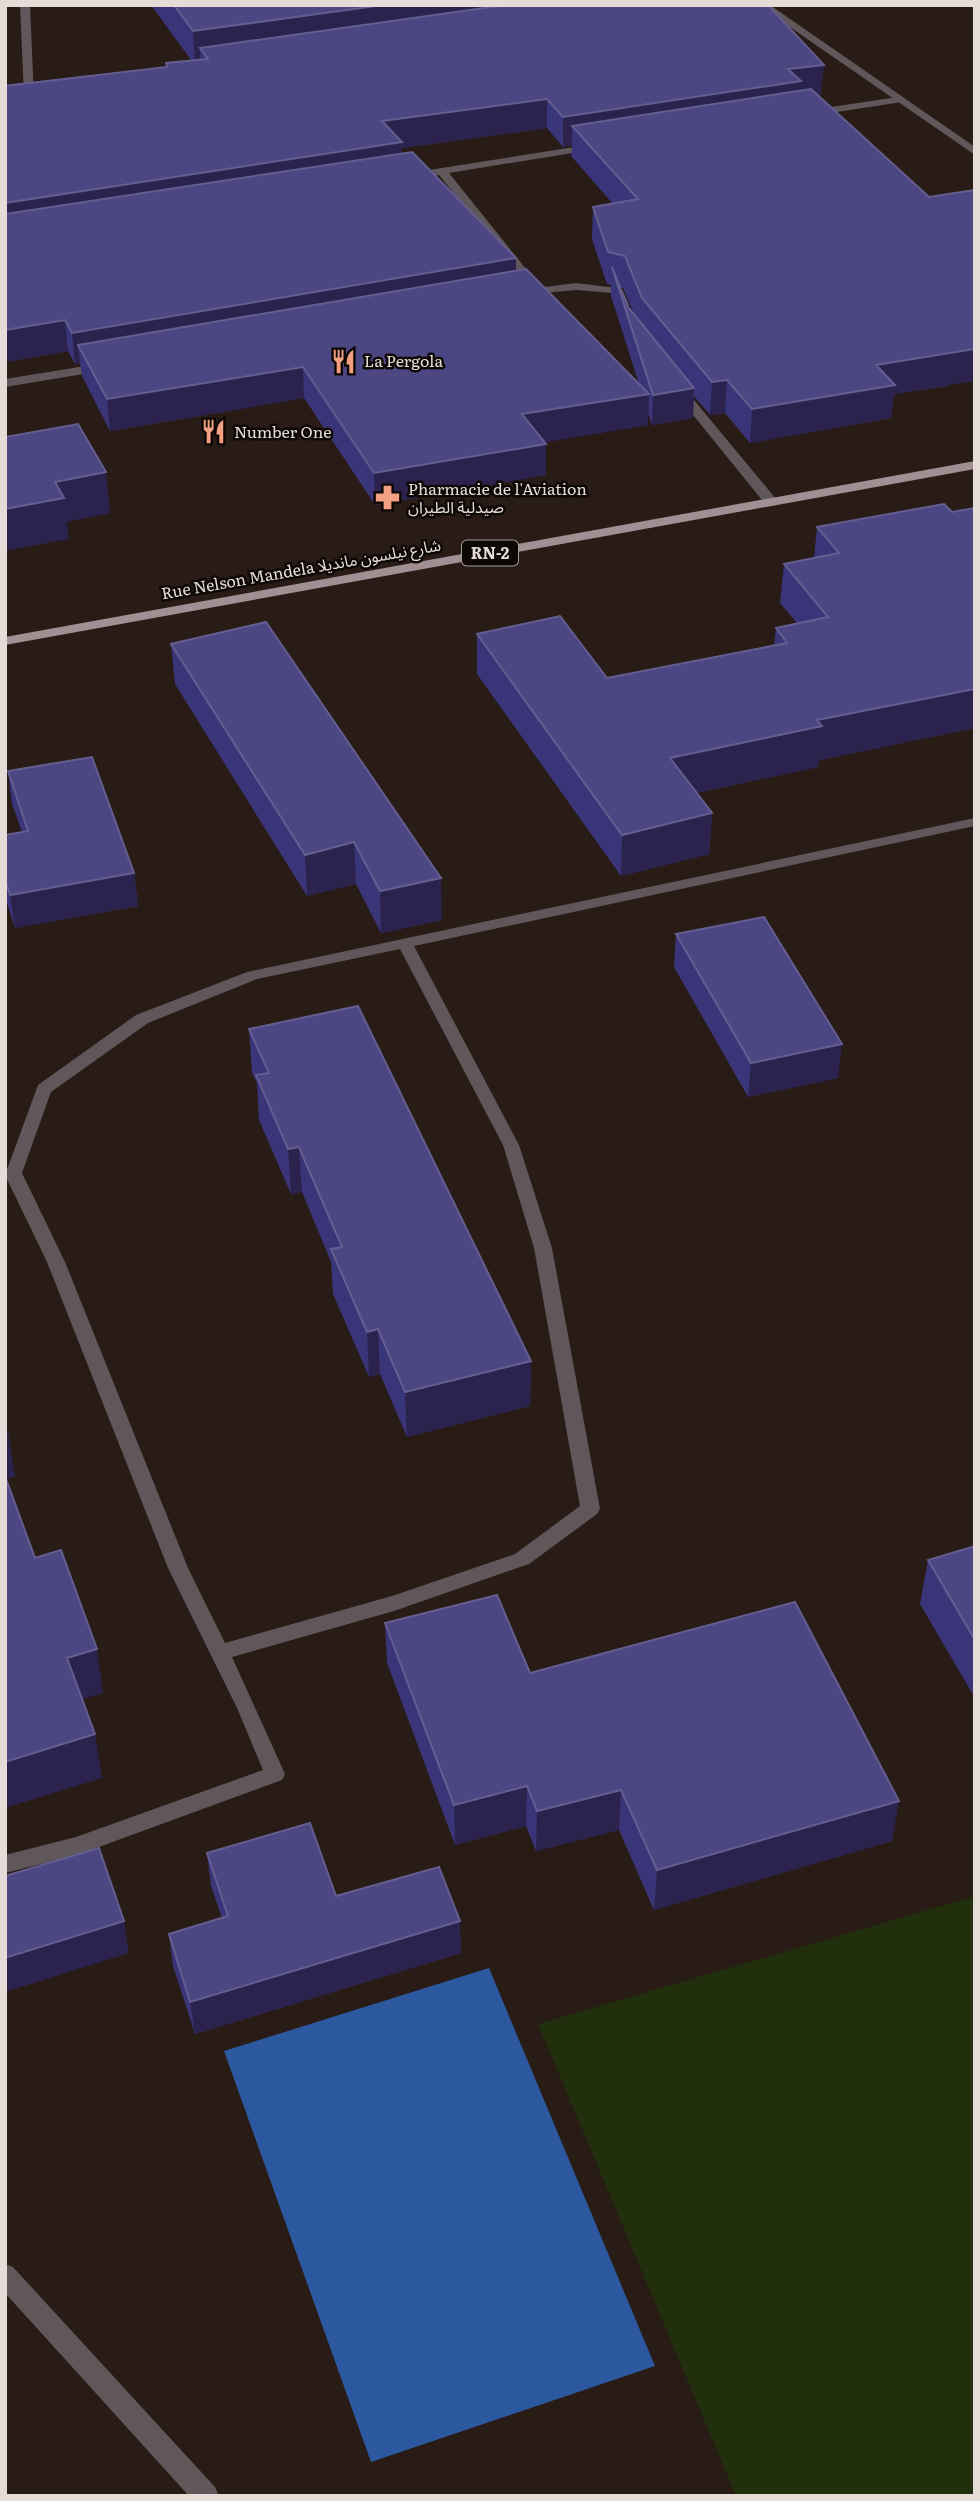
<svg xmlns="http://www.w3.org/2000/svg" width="980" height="2501" viewBox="0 0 980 2501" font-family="Literata,'Noto Sans Arabic',serif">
  <rect width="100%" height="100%" fill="#291b15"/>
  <path fill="#212f0c" d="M 975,1896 L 975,2496 L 736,2496 L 538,2024 Z"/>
  <path fill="#2b589e" d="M 489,1968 L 655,2366 L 371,2462 L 224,2051 Z"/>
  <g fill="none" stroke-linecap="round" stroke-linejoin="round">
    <path fill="#5f5759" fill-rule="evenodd" d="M 20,5 L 30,5 L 34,96 L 29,99 L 24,96 Z"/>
    <path fill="#5f5759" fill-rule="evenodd" d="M 898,97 L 902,98 L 902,102 L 811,116 L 806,113 L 811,110 Z
      M 593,144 L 597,145 L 597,149 L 449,173 L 526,269 L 537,288 L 576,283 L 617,288 L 623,291 L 629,305 L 623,308 L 619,307 L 612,293 L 576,290 L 530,294 L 517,272 L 439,175 L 410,179 L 405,176 L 410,173 Z
      M 104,363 L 110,367 L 108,370 L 5,387 L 5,379 Z
      M 680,387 L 684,388 L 776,499 L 776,505 L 766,505 L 676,394 L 674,391 Z
      M 975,818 L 975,826 L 414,946 L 519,1145 L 552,1248 L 600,1509 L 597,1514 L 529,1564 L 394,1611 L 232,1657 L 285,1774 L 282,1780 L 77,1855 L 5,1873 L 5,1855 L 76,1837 L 263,1770 L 237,1708 L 168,1568 L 47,1262 L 5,1175 L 38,1085 L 136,1015 L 247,972 ZM 400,949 L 503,1145 L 534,1248 L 580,1506 L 515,1554 L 392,1596 L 225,1643 L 188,1568 L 65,1262 L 22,1173 L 51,1092 L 148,1023 L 257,979 Z"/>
    <path fill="#5f5759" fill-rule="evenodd" d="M 758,5 L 770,5 L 975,147 L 975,155 Z
      M 5,2264 L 13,2267 L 215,2487 L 219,2496 L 189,2496 L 5,2293 Z"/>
    <path fill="#a08f93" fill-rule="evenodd" d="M 975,461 L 975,469 L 5,645 L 5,637 Z"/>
  </g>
  <path fill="#3a3579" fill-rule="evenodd" d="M 151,5 L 768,5 L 821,94 L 817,95 L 947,386 L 894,394 L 891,418 L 750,443 L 725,413 L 710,415 L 694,396 L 693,418 L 652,425 L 648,413 L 648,425 L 545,442 L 546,444 L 546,475 L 375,505 L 304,398 L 110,431 L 82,376 L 80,364 L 75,364 L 68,351 L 5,362 L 166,67 L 166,63 L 191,60 ZM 547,128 L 563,147 L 572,145 L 571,156 L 613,204 L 593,207 L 592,239 L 607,284 L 611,285 L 611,296 L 639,384 L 516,271 L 402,154 L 402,148 ZM 620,287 L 623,288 L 634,314 L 628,307 Z
    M 975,508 L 975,728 L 819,760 L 818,767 L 696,793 L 712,813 L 709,854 L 621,876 L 477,674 L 477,634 L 607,678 L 774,646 L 776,628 L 797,623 L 780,603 L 784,564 L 814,558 L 817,527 L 952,512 Z
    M 171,644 L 442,920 L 381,933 L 356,884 L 307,896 L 175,684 Z
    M 8,771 L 134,873 L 138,906 L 15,928 L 5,897 L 5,835 L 22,832 L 12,804 Z
    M 676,934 L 838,1078 L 748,1097 L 674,967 Z
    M 249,1029 L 531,1361 L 530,1406 L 407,1437 L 380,1374 L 369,1377 L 333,1294 L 331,1262 L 302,1192 L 291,1194 L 259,1120 L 257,1083 L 252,1073 Z
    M 975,1546 L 975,1698 L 920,1604 L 928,1560 Z
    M 385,1623 L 530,1673 L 892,1841 L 654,1910 L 619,1830 L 536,1851 L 526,1826 L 455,1845 L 387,1663 Z
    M 207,1853 L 336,1896 L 461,1953 L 195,2034 L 173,1966 L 169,1934 L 222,1918 L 211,1886 Z"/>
  <path fill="#2b234d" d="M 383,5 L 636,5 L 200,48 L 201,66 L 195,67 L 193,31 Z
    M 824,65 L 821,94 L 572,126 L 572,145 L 563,147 L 563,117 L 788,69 Z
    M 547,99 L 547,128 L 402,148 L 403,171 L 5,233 L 5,203 L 382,121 Z
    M 516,258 L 516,289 L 78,345 L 80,364 L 75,364 L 72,333 Z
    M 65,320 L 68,351 L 5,362 L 5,330 Z
    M 975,349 L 975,381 L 894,394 L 891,418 L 750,443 L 752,409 L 876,365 Z
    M 303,367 L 304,398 L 110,431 L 107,399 Z
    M 727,380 L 725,413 L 710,415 L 712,382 Z
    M 694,388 L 693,418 L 652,425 L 653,395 Z
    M 649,394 L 648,425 L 522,446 L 522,414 Z
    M 546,444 L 546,475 L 375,505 L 374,473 Z
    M 106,472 L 110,513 L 67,522 L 69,539 L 5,551 L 5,509 L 55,482 Z
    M 975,689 L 975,728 L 819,760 L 818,767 L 668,799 L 670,758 L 817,720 Z
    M 712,813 L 709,854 L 621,876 L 622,835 Z
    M 354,842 L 356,884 L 307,896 L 305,855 Z
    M 134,873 L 138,906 L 15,928 L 10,895 Z
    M 441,878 L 442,920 L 381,933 L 380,891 Z
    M 842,1044 L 838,1078 L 748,1097 L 751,1063 Z
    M 299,1147 L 302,1192 L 291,1194 L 288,1149 Z
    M 378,1329 L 380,1374 L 369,1377 L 367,1332 Z
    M 531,1361 L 530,1406 L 407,1437 L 405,1392 Z
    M 8,1431 L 15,1476 L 5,1480 L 5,1432 Z
    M 97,1649 L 103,1693 L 74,1702 L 67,1658 Z
    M 95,1734 L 102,1778 L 5,1808 L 5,1762 Z
    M 527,1786 L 526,1826 L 455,1845 L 454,1805 Z
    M 621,1790 L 619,1830 L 536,1851 L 537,1811 Z
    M 899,1801 L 892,1841 L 654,1910 L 657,1870 Z
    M 124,1921 L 129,1953 L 5,1992 L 5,1958 Z
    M 460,1921 L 461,1953 L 195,2034 L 190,2002 Z"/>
  <path fill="#4c4783" stroke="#645e90" stroke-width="2" d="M 174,5 L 383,5 L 193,31 Z
    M 505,5 L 768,5 L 824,65 L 788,69 L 801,81 L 563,117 L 547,99 L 382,121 L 402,142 L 5,203 L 5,86 L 167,67 L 166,63 L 208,59 L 200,48 Z
    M 811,89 L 929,197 L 975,190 L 975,349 L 876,365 L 895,385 L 752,409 L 727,380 L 712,382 L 642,298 L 625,256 L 608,252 L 593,207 L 638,199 L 572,126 Z
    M 412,152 L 516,258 L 72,333 L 65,320 L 5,330 L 5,214 Z
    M 612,267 L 628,307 L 694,388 L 653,395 Z
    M 526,269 L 649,394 L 522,414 L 546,444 L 374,473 L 303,367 L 107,399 L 78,345 Z
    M 78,424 L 106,472 L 55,482 L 64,498 L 5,509 L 5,437 Z
    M 944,504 L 952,512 L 975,508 L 975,689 L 817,720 L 822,726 L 670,758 L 712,813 L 622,835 L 477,634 L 560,616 L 607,678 L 787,643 L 776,628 L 828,617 L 784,564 L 839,553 L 817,527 Z
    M 266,622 L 441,878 L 380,891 L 354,842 L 305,855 L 171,644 Z
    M 92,757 L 134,873 L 10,895 L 5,879 L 5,835 L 28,831 L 8,771 Z
    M 764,917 L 842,1044 L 751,1063 L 676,934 Z
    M 358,1006 L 531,1361 L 405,1392 L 378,1329 L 367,1332 L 331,1249 L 342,1247 L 299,1147 L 288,1149 L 256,1075 L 269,1073 L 249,1029 Z
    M 5,1476 L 35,1558 L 61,1550 L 97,1649 L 67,1658 L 95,1734 L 5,1762 Z
    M 975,1546 L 975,1640 L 928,1560 Z
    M 497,1595 L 530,1673 L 795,1602 L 899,1801 L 657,1870 L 621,1790 L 537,1811 L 527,1786 L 454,1805 L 385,1623 Z
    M 310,1823 L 336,1896 L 439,1867 L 460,1921 L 190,2002 L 169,1934 L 228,1916 L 207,1853 Z
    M 99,1848 L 124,1921 L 5,1958 L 5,1876 Z"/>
  <defs>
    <symbol id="restaurant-bare" viewBox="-9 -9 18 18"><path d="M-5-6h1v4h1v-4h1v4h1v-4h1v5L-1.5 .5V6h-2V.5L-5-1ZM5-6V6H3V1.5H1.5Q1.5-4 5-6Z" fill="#f2a081" stroke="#0d0805" stroke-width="2.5" paint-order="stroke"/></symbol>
    <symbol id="pharmacy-bare" viewBox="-9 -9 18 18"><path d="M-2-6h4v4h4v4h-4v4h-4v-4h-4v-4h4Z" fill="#f2a081" stroke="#0d0805" stroke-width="2.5" paint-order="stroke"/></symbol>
  </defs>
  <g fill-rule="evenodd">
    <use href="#restaurant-bare" x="326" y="344" width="35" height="35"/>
    <use href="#restaurant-bare" x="196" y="414" width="35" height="35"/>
    <use href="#pharmacy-bare" x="370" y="480" width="35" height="35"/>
  </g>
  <g text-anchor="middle" stroke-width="5" stroke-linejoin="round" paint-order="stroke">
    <g font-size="16" fill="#e5dcd7" stroke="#0d0805" text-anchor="start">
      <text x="364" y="367">La Pergola</text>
      <text x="234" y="438">Number One</text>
      <text x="408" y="495">Pharmacie de l'Aviation<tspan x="408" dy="18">صيدلية الطيران</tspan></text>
    </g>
    <rect fill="#0d0805" stroke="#a49c98" stroke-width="2" x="462" y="540.5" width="56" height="25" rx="5"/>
    <g font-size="16" font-weight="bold" fill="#e5dcd7">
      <text x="490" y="559">RN-2</text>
    </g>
    <g font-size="16" fill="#e5dcd7" stroke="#0d0805">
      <text transform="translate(301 569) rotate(-10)" y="6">Rue Nelson Mandela شارع نيلسون مانديلا</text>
    </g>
  </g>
  <rect width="980" height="2501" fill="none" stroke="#e5dcd7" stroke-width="14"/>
</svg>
